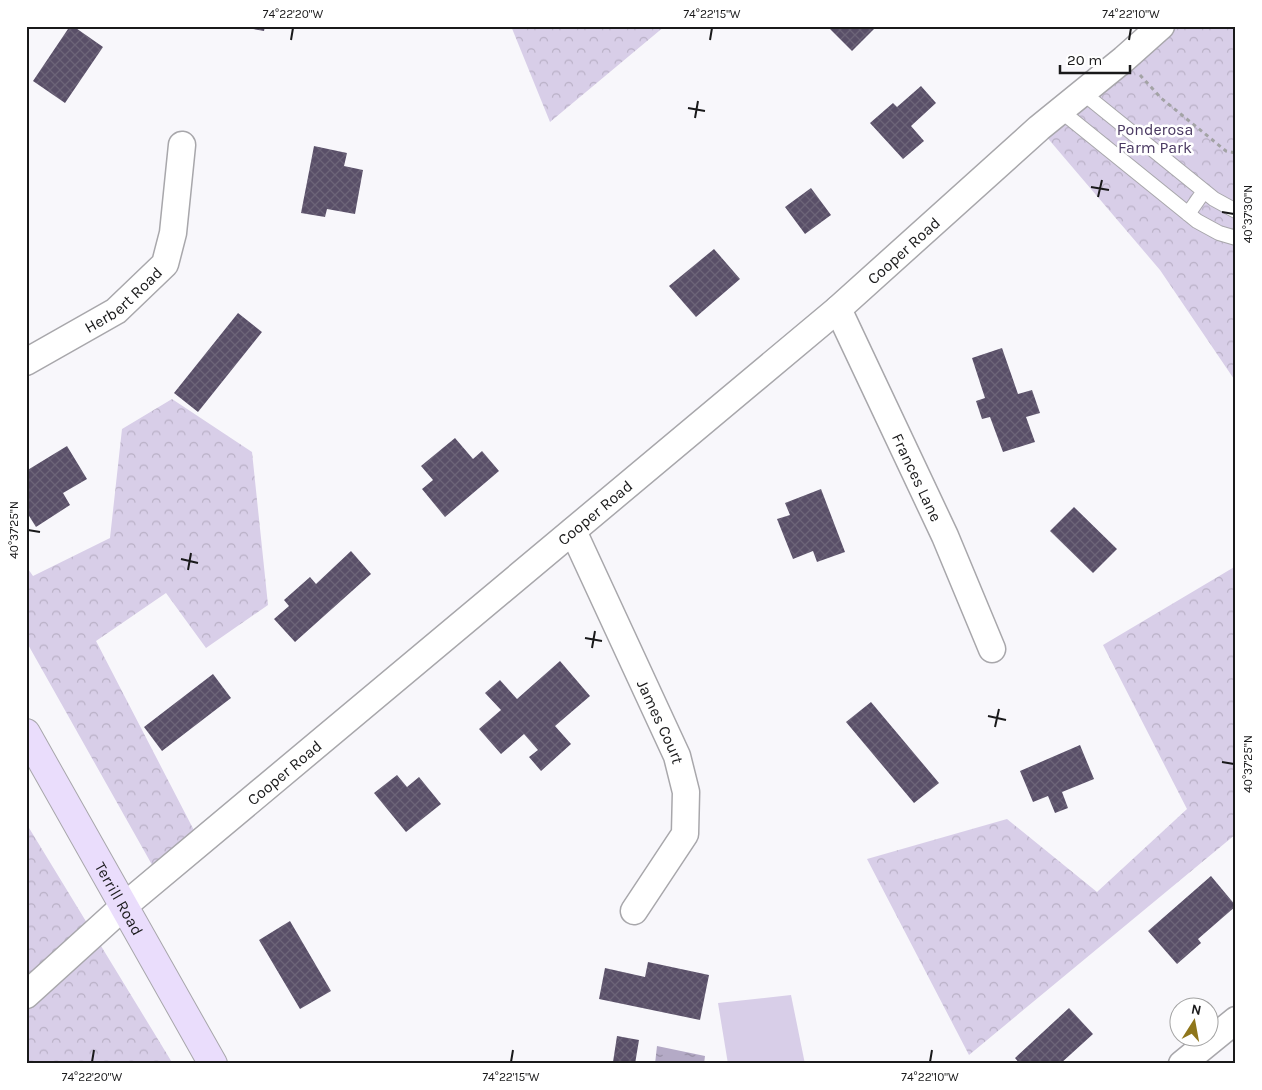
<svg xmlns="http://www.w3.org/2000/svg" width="1262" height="1090" viewBox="0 0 1262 1090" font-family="Karla,sans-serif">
  <defs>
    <pattern id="forest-crowns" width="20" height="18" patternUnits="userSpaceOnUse" patternTransform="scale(1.25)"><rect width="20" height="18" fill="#d8cee8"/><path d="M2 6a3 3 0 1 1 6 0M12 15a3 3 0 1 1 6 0" fill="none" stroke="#b9b0c6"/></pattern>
    <pattern id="water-ripples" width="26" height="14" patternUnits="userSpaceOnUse" patternTransform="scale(1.25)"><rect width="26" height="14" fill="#b4aac6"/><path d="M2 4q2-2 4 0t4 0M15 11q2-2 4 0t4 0" fill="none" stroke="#928aa0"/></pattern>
    <pattern id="building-cross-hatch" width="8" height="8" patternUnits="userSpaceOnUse" patternTransform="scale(1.25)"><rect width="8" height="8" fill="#594f68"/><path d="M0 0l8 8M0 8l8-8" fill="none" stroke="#6c6478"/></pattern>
  </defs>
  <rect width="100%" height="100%" fill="#f8f7fb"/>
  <path fill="url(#forest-crowns)" d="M 511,26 L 665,26 L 550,122 Z
    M 1161,26 L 1236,26 L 1236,382 L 1160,270 L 1039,128 Z
    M 172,399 L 252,452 L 268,605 L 206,648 L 166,593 L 96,641 L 200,842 L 160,879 L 26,641 L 26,566 L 33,576 L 110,538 L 122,429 Z
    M 1236,566 L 1236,834 L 969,1055 L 867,859 L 1007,819 L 1097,892 L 1187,809 L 1103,645 Z
    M 26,823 L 173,1064 L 26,1064 Z"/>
  <path fill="#d8cee8" d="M 791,995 L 805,1064 L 728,1064 L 718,1003 Z"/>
  <path fill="url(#water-ripples)" d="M 657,1046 L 705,1056 L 704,1064 L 655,1064 Z"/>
  <path fill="url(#building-cross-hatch)" d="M 70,26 L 73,26 L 103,47 L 65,103 L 33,81 Z
    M 242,26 L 265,26 L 264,31 L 242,27 Z
    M 831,26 L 871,26 L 874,29 L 852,51 L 829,28 Z
    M 921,86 L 936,103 L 911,126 L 924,141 L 903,159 L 870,123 L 893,103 L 897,107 Z
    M 314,146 L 347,153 L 344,166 L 363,170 L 355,214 L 327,209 L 325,217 L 301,213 Z
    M 811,188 L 831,215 L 805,234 L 785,207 Z
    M 714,249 L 740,279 L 696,317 L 669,286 Z
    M 238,313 L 262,332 L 198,412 L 174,393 Z
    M 1002,348 L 1018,394 L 1032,390 L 1040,413 L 1026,417 L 1035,442 L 1003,452 L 990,417 L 982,419 L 976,401 L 985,398 L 972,358 Z
    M 455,438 L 473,459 L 482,451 L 499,471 L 445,517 L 422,489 L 433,480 L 421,466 Z
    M 67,446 L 87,479 L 63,493 L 70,505 L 36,527 L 26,511 L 26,471 Z
    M 821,489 L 845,552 L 817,562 L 813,551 L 793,559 L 777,519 L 790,515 L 785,503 Z
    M 1074,507 L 1117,549 L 1093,573 L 1050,531 Z
    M 351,551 L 371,574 L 295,642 L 274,619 L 289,606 L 284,600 L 310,577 L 316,584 Z
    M 560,661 L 590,696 L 555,726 L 571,744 L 541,771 L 529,757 L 538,750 L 524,734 L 501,754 L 479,729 L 501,710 L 485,693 L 500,680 L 517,699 Z
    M 213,674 L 231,698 L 162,751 L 144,727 Z
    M 871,702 L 939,783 L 914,803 L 846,722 Z
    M 1080,745 L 1094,779 L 1062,792 L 1068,808 L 1055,813 L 1048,796 L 1033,802 L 1020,771 Z
    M 397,775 L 407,787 L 419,777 L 441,804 L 406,832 L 374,793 Z
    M 1211,876 L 1236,906 L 1198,939 L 1201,943 L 1177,964 L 1148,931 Z
    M 290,921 L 331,991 L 300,1009 L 259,940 Z
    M 648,962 L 709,975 L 700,1020 L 599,999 L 605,968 L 645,977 Z
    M 1069,1008 L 1093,1034 L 1060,1064 L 1020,1064 L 1015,1058 Z
    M 617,1036 L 639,1040 L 635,1064 L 623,1064 L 613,1062 Z"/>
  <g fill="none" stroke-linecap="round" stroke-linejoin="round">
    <defs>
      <path id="lane" d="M 1083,93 L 1214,199 L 1236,211
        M 1061,111 L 1197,221 L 1219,233 L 1236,238
        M 1188,214 L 1204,191"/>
      <g id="street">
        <path id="s1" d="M 838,309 L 945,536 L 992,649"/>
        <path id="s2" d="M 26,362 L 116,311 L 165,264 L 173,233 L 182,145"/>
        <path id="s3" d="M 573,531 L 677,756 L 686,792 L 685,834 L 634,911"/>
        <path id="s4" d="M 26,995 L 123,907 L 838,309 L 1039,128 L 1124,59 L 1161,26"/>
        <path d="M 1182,1064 L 1236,1020"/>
      </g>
      <g id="secondary">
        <path id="s5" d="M 26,733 L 213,1064"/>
      </g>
    </defs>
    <use href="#lane" stroke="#a8a7ab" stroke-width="16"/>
    <use href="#street" stroke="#a8a7ab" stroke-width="29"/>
    <use href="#secondary" stroke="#a8a7ab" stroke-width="30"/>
    <path stroke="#a3a3a5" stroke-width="3" stroke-dasharray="4 4" stroke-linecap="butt" d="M 1140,75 L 1161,98 L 1226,151 L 1236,153"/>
    <use href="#lane" stroke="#fff" stroke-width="14"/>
    <use href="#street" stroke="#fff" stroke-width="26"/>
    <use href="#secondary" stroke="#eaddfc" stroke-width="28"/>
  </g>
  <path fill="none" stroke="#19191a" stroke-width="2" d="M 291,40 L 293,28M 710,40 L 712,28M 1129,40 L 1131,28M 688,108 L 705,111M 695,118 L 698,101M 1091,187 L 1109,190M 1098,197 L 1102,180M 1222,212 L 1234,214M 28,530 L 40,532M 181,559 L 198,563M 188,570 L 191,553M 585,638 L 602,641M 592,648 L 595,631M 988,716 L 1006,720M 995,727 L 999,709M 1222,762 L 1234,764M 92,1062 L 94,1050M 511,1062 L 513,1050M 930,1062 L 932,1050"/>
  <g text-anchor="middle" stroke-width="5" stroke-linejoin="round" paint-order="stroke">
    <g font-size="16" fill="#493861" stroke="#fff">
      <text x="1155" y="135">Ponderosa<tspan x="1155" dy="18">Farm Park</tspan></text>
    </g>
    <g font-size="16" fill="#19191a" stroke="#fff">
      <text dy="6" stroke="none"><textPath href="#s4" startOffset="1151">Cooper Road</textPath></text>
      <text dy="6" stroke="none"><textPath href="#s2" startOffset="116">Herbert Road</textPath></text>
      <text dy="6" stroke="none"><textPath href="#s1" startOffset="186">Frances Lane</textPath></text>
      <text dy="6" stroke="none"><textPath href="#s4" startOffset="746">Cooper Road</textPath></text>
      <text dy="6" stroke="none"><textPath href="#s3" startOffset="210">James Court</textPath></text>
      <text dy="6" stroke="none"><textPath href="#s4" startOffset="341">Cooper Road</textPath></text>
      <text dy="6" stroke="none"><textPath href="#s5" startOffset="190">Terrill Road</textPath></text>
    </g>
  </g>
  <rect width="1262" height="1090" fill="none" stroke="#ffffff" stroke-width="55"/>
  <g transform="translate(1194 1022) rotate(11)"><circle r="24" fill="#ffffff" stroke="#a3a3a3"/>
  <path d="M0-4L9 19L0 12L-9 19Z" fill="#8f761b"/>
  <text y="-8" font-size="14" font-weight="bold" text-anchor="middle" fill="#19191a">N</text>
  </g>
  <path d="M1060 65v8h70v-8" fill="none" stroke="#19191a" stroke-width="2.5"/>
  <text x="1067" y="65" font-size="15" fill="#19191a" stroke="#ffffff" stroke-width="4" paint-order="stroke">20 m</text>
  <rect x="28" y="28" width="1206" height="1034" fill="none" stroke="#19191a" stroke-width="2"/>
  <g font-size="12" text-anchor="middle" fill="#19191a">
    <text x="293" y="18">74°22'20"W</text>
    <text x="712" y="18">74°22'15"W</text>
    <text x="1131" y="18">74°22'10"W</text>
    <text transform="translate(1248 214) rotate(-90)" y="4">40°37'30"N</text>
    <text transform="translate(14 530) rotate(-90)" y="4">40°37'25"N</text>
    <text transform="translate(1248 764) rotate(-90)" y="4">40°37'25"N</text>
    <text x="92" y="1081">74°22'20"W</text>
    <text x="511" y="1081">74°22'15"W</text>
    <text x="930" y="1081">74°22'10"W</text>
  </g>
</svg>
